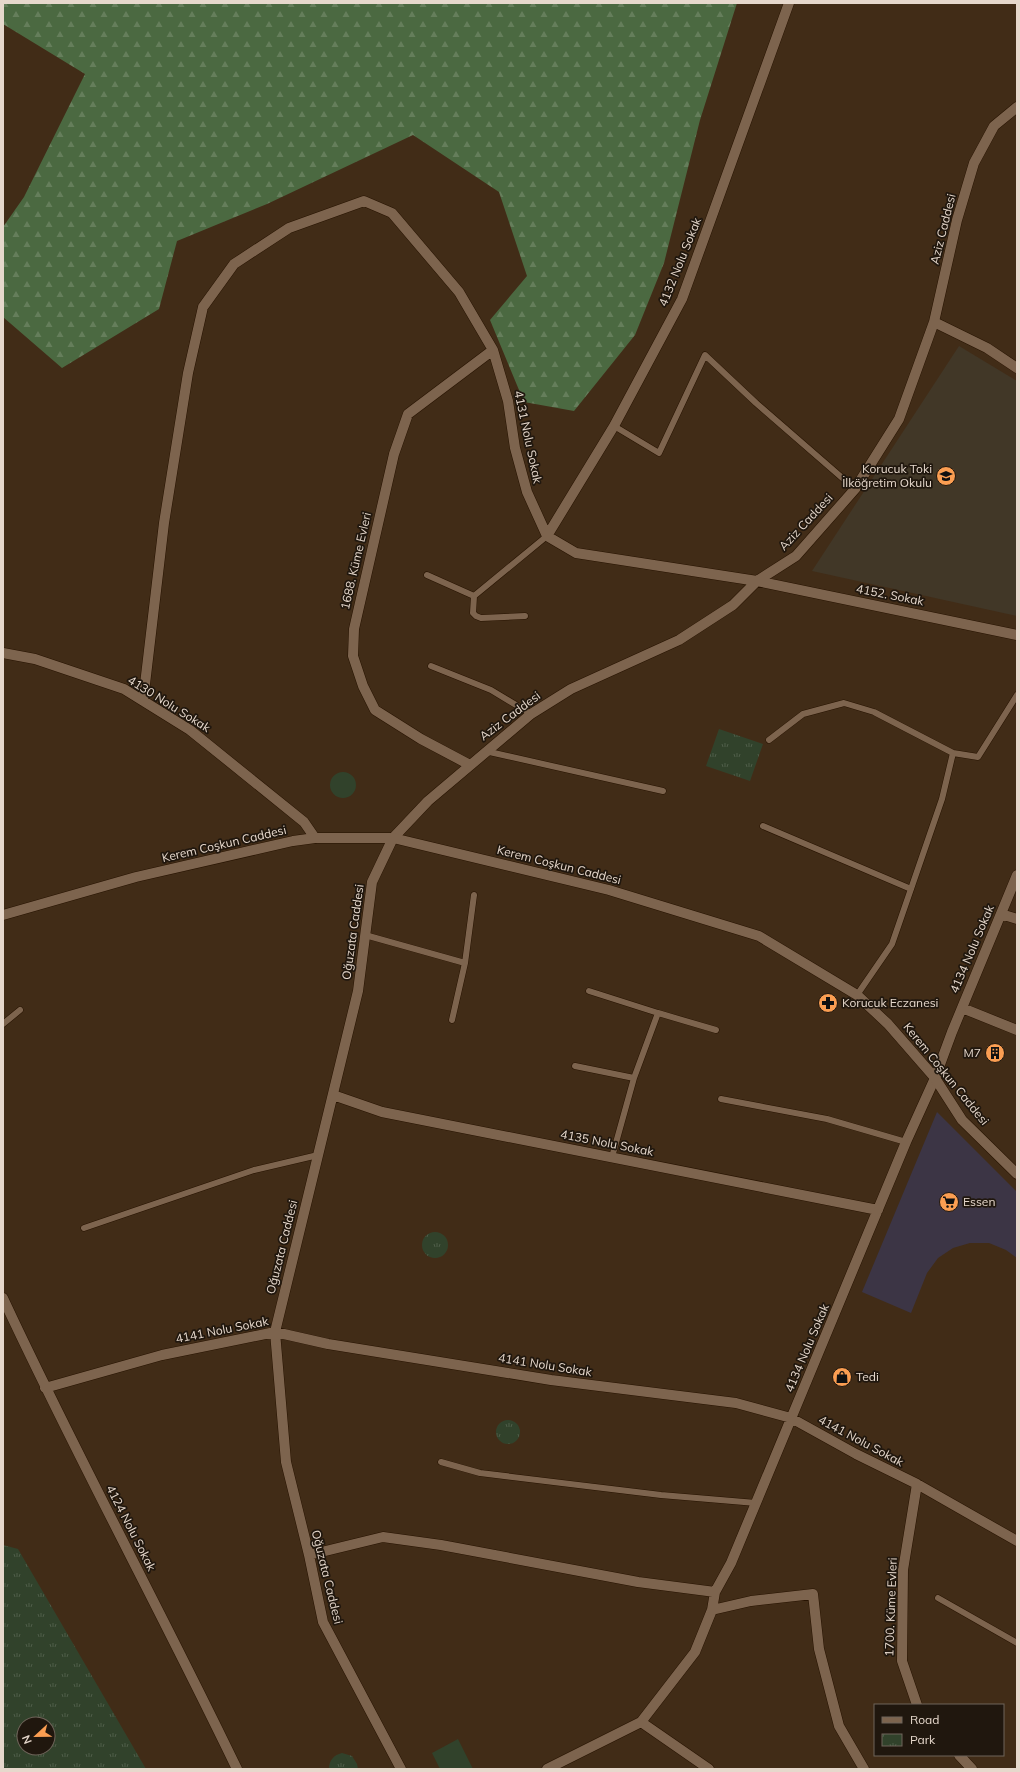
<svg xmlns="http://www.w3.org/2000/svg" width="1020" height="1772" viewBox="0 0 1020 1772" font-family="Mulish,sans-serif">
  <defs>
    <pattern id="forest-firs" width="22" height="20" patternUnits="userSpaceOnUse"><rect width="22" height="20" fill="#4b6941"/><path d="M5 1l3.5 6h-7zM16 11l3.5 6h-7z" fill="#657e5b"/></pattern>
    <pattern id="park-tufts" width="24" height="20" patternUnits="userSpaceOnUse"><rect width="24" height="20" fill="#31422b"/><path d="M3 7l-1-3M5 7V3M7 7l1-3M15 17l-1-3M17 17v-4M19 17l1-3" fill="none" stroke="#4f5d49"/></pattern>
  </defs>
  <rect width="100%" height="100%" fill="#412c17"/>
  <path fill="#3c3545" d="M 937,1112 L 1017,1192 L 1017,1258 L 1006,1250 L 989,1243 L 970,1243 L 953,1248 L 938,1258 L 927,1273 L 911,1313 L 862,1292 Z"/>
  <path fill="#413727" d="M 959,346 L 1017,381 L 1017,616 L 812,571 Z"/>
  <path fill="#31422b" d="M330 785a13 13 0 1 1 26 0a13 13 0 1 1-26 0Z
    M 458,1739 L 473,1769 L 440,1769 L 432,1753 Z"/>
  <path fill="url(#forest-firs)" d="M 3,3 L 737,3 L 700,120 L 664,263 L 635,335 L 574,411 L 524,402 L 490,320 L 527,276 L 499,192 L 413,135 L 267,204 L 177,241 L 159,309 L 62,368 L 3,317 L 3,227 L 24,197 L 85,74 L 3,24 Z"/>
  <path fill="url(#park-tufts)" fill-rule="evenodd" d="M 719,729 L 763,744 L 750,781 L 706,766 Z
    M422 1245a13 13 0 1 1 26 0a13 13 0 1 1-26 0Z
    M496 1432a12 12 0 1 1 24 0a12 12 0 1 1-24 0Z
    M 3,1545 L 18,1549 L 146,1769 L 3,1769 ZM 24,1724 L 48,1724 L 48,1748 L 24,1748 Z
    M 342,1753 L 352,1756 L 357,1764 L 358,1769 L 329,1769 C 329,1760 334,1755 342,1753 Z"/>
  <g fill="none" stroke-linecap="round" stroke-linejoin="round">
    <defs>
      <path id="service" d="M 614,426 L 659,453 L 705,355 L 756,403 L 855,489
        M 427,575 L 474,596 L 547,536
        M 474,596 L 473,613 L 476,616 L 481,618 L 525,616
        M 431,666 L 491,690 L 531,714
        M 769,740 L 803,714 L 844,703 L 874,712 L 953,753
        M 485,751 L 663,791
        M 763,826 L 911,889
        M 365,935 L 465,963
        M 589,991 L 658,1013 L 634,1078 L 612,1157
        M 857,995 L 892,944 L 942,799 L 953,753 L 978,757 L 1017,695
        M 658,1013 L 716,1030
        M 452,1020 L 465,963 L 474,895
        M 3,1024 L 20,1010
        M 575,1066 L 634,1078
        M 721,1099 L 827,1119 L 906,1142
        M 84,1228 L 254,1170 L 318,1155
        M 441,1462 L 480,1473 L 661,1495 L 756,1503
        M 938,1598 L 1017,1643"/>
      <path id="minor" d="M 934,322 L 987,348 L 1017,368
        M 547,536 L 614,426 L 682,299 L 789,3
        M 3,653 L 35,659 L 124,689 L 190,730 L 304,822 L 315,838
        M 143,701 L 164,523 L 188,373 L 203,307 L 234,264 L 289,228 L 364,201 L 392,213 L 459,292 L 493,350 L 508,401 L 515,448 L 527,492 L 547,536 L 576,553 L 757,581 L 1017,635
        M 470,765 L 421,739 L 375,710 L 363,686 L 353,656 L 354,629 L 394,454 L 408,414 L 493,350
        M 1001,914 L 1017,919
        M 962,1008 L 1017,1030
        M 333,1095 L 382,1112 L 878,1210
        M 3,1298 C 77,1457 161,1611 237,1769
        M 45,1388 L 162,1355 L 275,1332 L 328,1344 L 551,1380 L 736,1403 L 791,1418 L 856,1454 L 917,1484 L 1017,1541
        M 309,1555 L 383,1537 L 441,1545 L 638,1582 L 715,1592
        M 712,1610 L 751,1601 L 813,1594 L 819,1649 L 839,1726 L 864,1769
        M 917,1705 L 902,1661 L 903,1570 L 917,1484
        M 641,1722 L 709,1769
        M 959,1755 L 972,1769
        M 401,1769 L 323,1622 L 309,1555 L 286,1462 L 275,1332 L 358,991 L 372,882 L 393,838 L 428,801 L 531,714 L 571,689 L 679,640 L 733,605 L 757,581 L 796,556 L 855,489 L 899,419 L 934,322 L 957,220 L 974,163 L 994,126 L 1017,107
        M 547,1769 L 641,1722 L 695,1652 L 712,1610 L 715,1592 L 731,1563 L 906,1142 L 935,1078 L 952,1032 L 1017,875"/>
      <path id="tertiary" d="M 3,915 L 136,877 L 293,841 L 315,838 L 393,838 L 609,890 L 759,936 L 857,995 L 888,1024 L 935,1078 L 962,1120 L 1017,1174"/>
    </defs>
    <use href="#service" stroke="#271301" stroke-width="7"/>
    <use href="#minor" stroke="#271301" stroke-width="11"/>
    <use href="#tertiary" stroke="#271301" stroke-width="11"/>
    <use href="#service" stroke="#7d644e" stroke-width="6"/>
    <use href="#minor" stroke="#7d644e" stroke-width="10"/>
    <use href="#tertiary" stroke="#7d644e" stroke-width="10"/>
  </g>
  <defs>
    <symbol id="school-disc" viewBox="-11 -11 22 22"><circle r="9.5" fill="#fb9e52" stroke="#20170e"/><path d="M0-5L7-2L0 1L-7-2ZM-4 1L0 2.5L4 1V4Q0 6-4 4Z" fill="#111"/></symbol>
    <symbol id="pharmacy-disc" viewBox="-11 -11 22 22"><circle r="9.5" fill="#fb9e52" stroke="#20170e"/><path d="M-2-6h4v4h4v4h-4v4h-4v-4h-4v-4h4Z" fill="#111"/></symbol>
    <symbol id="building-disc" viewBox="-11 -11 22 22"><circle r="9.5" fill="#fb9e52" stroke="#20170e"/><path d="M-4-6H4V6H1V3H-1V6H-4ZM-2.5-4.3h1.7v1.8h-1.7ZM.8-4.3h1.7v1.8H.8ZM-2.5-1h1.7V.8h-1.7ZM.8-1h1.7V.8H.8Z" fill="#111"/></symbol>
    <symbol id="supermarket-disc" viewBox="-11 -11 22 22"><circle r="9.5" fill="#fb9e52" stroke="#20170e"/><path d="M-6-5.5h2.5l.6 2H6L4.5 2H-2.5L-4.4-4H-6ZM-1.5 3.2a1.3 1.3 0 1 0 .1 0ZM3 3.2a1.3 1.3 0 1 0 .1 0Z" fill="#111"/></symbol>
    <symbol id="shop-disc" viewBox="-11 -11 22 22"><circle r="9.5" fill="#fb9e52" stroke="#20170e"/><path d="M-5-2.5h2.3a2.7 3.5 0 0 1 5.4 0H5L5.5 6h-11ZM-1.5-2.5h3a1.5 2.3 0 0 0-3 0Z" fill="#111"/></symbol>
  </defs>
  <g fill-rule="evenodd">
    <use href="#school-disc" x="935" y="465" width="22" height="22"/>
    <use href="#pharmacy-disc" x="817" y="992" width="22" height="22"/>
    <use href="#building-disc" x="984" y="1042" width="22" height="22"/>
    <use href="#supermarket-disc" x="938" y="1191" width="22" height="22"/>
    <use href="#shop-disc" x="831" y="1366" width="22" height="22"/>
  </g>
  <g text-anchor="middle" stroke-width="3.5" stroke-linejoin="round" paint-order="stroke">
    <g font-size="12" fill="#e6d8cc" stroke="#20170e">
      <text transform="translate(943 229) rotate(-76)" y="4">Aziz Caddesi</text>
      <text transform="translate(680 262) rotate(-68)" y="4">4132 Nolu Sokak</text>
      <text transform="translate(528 437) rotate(78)" y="4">4131 Nolu Sokak</text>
      <text transform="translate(806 522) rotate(-47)" y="4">Aziz Caddesi</text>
      <text transform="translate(356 561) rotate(-77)" y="4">1688. Küme Evleri</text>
      <text transform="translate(890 595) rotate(11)" y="4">4152. Sokak</text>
      <text transform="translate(169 704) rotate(32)" y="4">4130 Nolu Sokak</text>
      <text transform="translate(510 716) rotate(-37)" y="4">Aziz Caddesi</text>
      <text transform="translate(224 844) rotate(-13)" y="4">Kerem Coşkun Caddesi</text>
      <text transform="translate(559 865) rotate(14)" y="4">Kerem Coşkun Caddesi</text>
      <text transform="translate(353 932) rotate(-82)" y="4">Oğuzata Caddesi</text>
      <text transform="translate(972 949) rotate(-67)" y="4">4134 Nolu Sokak</text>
      <text transform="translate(946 1074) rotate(51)" y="4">Kerem Coşkun Caddesi</text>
      <text transform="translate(607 1143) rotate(11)" y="4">4135 Nolu Sokak</text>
      <text transform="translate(282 1247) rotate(-76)" y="4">Oğuzata Caddesi</text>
      <text transform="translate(222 1330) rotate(-11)" y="4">4141 Nolu Sokak</text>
      <text transform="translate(807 1348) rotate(-67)" y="4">4134 Nolu Sokak</text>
      <text transform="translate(545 1365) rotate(9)" y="4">4141 Nolu Sokak</text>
      <text transform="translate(861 1441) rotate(28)" y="4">4141 Nolu Sokak</text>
      <text transform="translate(131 1528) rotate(63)" y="4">4124 Nolu Sokak</text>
      <text transform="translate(327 1577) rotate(76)" y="4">Oğuzata Caddesi</text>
      <text transform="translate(891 1607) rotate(-88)" y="4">1700. Küme Evleri</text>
    </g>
    <g font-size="12" fill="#e6d8cc" stroke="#20170e" text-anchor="start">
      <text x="932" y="473" text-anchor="end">Korucuk Toki<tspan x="932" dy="14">İlköğretim Okulu</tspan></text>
      <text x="842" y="1007">Korucuk Eczanesi</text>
      <text x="981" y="1057" text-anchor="end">M7</text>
      <text x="963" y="1206">Essen</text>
      <text x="856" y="1381">Tedi</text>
    </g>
  </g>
  <rect width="1020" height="1772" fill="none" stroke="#e6d8cc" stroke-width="8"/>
  <rect x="874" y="1704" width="130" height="52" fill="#20170e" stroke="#6f645a"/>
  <rect x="882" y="1717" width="20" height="6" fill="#7d644e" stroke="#6f645a"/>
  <text x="910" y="1724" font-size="12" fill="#e6d8cc">Road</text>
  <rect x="882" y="1734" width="20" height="12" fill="url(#park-tufts)" stroke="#6f645a"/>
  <text x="910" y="1744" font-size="12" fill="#e6d8cc">Park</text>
  <g transform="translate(36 1736) rotate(248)"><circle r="19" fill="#20170e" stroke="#6f645a"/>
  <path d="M0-3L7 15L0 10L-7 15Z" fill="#fb9e52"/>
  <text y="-6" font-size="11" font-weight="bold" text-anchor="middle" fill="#e6d8cc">N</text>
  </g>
</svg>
